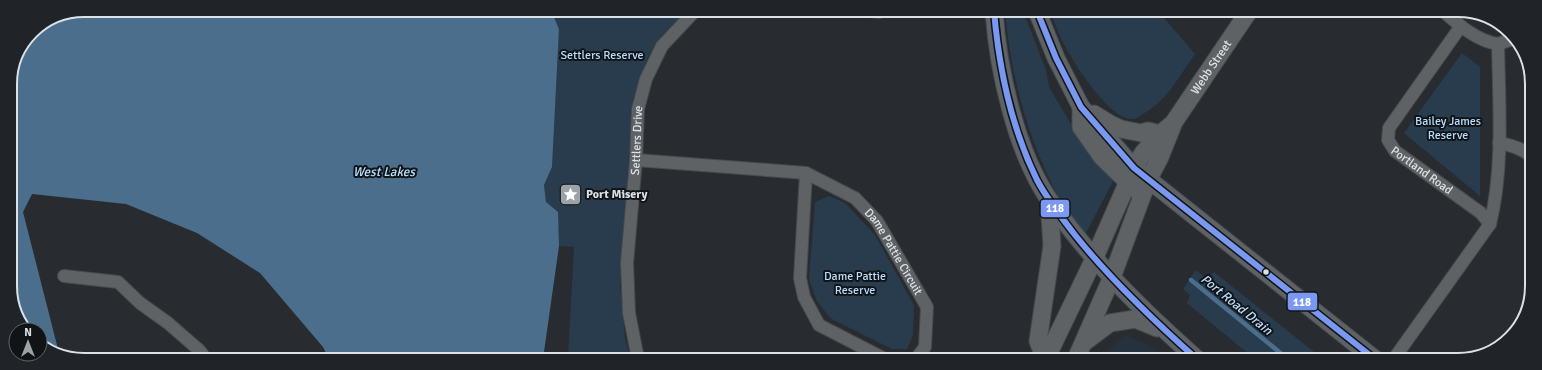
<svg xmlns="http://www.w3.org/2000/svg" width="1542" height="370" viewBox="0 0 1542 370" font-family="Signika,sans-serif">
  <rect width="100%" height="100%" fill="#282c30"/>
  <path fill="#25323d" d="M 1125,335 L 1149,345 L 1167,360 L 1099,360 Z"/>
  <path fill="#283c4d" d="M 551,10 L 686,11 L 662,35 L 648,57 L 633,99 L 620,285 L 625,338 L 631,359 L 568,359 L 574,247 L 559,246 L 559,229 L 546,202 L 544,185 L 552,167 L 559,29 Z
    M 1005,11 L 1023,11 L 1046,70 L 1049,87 L 1071,124 L 1113,181 L 1085,235 C 1077,224 1068,214 1062,203 C 1029,144 1011,78 1005,11 Z
    M 1050,11 L 1114,11 L 1118,16 L 1124,11 L 1158,11 L 1195,54 C 1179,76 1166,103 1141,115 C 1139,116 1136,119 1133,119 C 1111,121 1075,65 1066,48 C 1059,36 1055,23 1050,11 Z
    M 1462,53 L 1480,67 L 1480,196 L 1404,133 Z
    M 829,196 L 845,203 L 875,235 L 914,305 L 913,335 L 907,349 L 892,349 L 830,318 L 817,301 L 809,279 L 815,202 Z
    M 1196,270 L 1205,278 L 1214,272 L 1324,360 L 1256,360 L 1187,303 L 1190,295 L 1183,289 Z"/>
  <path fill="#4b6e8d" d="M 84,10 L 551,10 L 559,29 L 552,167 L 544,185 L 546,202 L 558,212 L 559,246 L 543,359 L 329,359 L 323,347 L 260,273 L 197,233 L 126,204 L 32,194 L 23,212 L 59,353 L 40,343 L 40,330 L 27,330 L 11,300 L 10,80 L 32,32 L 56,16 Z"/>
  <g fill="none" stroke-linecap="round" stroke-linejoin="round">
    <path stroke="#4b6e8d" stroke-width="4.5" d="M 1191,280 L 1289,360"/>
    <defs>
      <g id="street">
        <path d="M 870,11 L 879,12"/>
        <path d="M 1443,11 C 1459,25 1477,41 1498,44"/>
        <path id="s1" d="M 1461,26 L 1389,128 L 1388,140 L 1395,151 L 1481,213 L 1490,224"/>
        <path d="M 1499,143 C 1512,145 1521,148 1531,156"/>
        <path id="s2" d="M 636,160 L 806,173 L 855,198 L 877,221 L 927,307 L 925,347 L 916,359"/>
        <path d="M 806,173 L 800,278 L 804,297 L 819,325 L 885,359"/>
        <path d="M 64,276 L 118,282 L 140,303 L 168,323 L 199,350 L 206,359"/>
        <path id="s3" d="M 638,359 L 629,313 L 627,263 L 636,160 L 638,109 L 646,79 L 662,46 L 695,11"/>
        <path d="M 1393,360 L 1490,224 C 1504,168 1499,101 1498,44 L 1510,40 L 1513,37"/>
      </g>
      <g id="secondary">
        <path d="M 994,11 C 998,70 1016,152 1050,201 C 1091,261 1144,312 1198,360"/>
        <path d="M 1037,11 L 1056,58 L 1081,107 L 1134,168 L 1376,360"/>
        <path d="M 1081,107 L 1081,127 L 1102,157 L 1136,190"/>
        <path d="M 1094,114 L 1112,125 L 1121,129 L 1141,133 L 1148,131 L 1160,134"/>
        <path d="M 1086,341 L 1110,323 L 1135,319 L 1157,328"/>
        <path d="M 1045,359 L 1038,341 L 1052,246 L 1049,200"/>
        <path d="M 1046,359 L 1094,259 L 1134,168 L 1143,153 L 1160,134 L 1171,125"/>
        <path id="s4" d="M 1076,359 L 1112,277 L 1148,180 L 1160,157 L 1174,122 L 1249,11"/>
      </g>
    </defs>
    <use href="#street" stroke="#464a4d" stroke-width="14"/>
    <use href="#secondary" stroke="#464a4d" stroke-width="19"/>
    <use href="#street" stroke="#5e6265" stroke-width="12"/>
    <use href="#secondary" stroke="#5e6265" stroke-width="17"/>
    <defs>
      <path id="bus-1" d="M 994,11 C 999,69 1011,127 1037,180 C 1047,199 1061,217 1075,235 C 1111,280 1154,321 1198,360
        M 1037,11 L 1056,58 L 1081,107 L 1134,168 L 1376,360"/>
    </defs>
    <use href="#bus-1" stroke="#101417" stroke-width="9"/>
    <use href="#bus-1" stroke="#7a97f1" stroke-width="6"/>
  </g>
  <defs>
    <symbol id="sight-square" viewBox="-11 -11 22 22"><rect x="-9" y="-9" width="18" height="18" rx="4" fill="#9da2a6" stroke="#101417"/><path d="M0-6L1.8-2.2L6-1.7L2.9 1.2L3.7 5.4L0 3.3L-3.7 5.4L-2.9 1.2L-6-1.7L-1.8-2.2Z" fill="#fff"/></symbol>
  </defs>
  <g fill-rule="evenodd">
    <use href="#sight-square" x="558" y="182" width="25" height="25"/>
  </g>
  <circle fill="#dce1e6" stroke="#101417" stroke-width="1.5" cx="1266" cy="272" r="3.5"/>
  <g text-anchor="middle" stroke-width="4" stroke-linejoin="round" paint-order="stroke">
    <g font-size="12" fill="#b9dcfd" stroke="#101417">
      <text x="602" y="59">Settlers Reserve</text>
      <text x="1448" y="125">Bailey James<tspan x="1448" dy="14">Reserve</tspan></text>
      <text x="855" y="280">Dame Pattie<tspan x="855" dy="14">Reserve</tspan></text>
    </g>
    <g font-size="12" fill="#dce1e6" stroke="#101417">
      <text dy="4" stroke="none"><textPath href="#s4" startOffset="323">Webb Street</textPath></text>
      <text dy="4" stroke="none"><textPath href="#s3" startOffset="220">Settlers Drive</textPath></text>
      <text dy="4" stroke="none"><textPath href="#s1" startOffset="183">Portland Road</textPath></text>
      <text dy="4" stroke="none"><textPath href="#s2" startOffset="292">Dame Pattie Circuit</textPath></text>
    </g>
    <g font-size="12" font-weight="bold" fill="#dce1e6" stroke="#101417" text-anchor="start">
      <text x="586" y="198">Port Misery</text>
    </g>
    <g font-size="13" font-style="italic" fill="#b9ddfe" stroke="#101417">
      <text x="384" y="176">West Lakes</text>
      <text transform="translate(1237 304) rotate(39)" y="5">Port Road Drain</text>
    </g>
  </g>
  <path d="M0 0H1542V370H0ZM84 17H1458A67 67 0 0 1 1525 84V286A67 67 0 0 1 1458 353H84A67 67 0 0 1 17 286V84A67 67 0 0 1 84 17Z" fill="#202428" fill-rule="evenodd"/>
  <path fill="none" stroke="#dce1e6" stroke-width="2" d="M84 17H1458A67 67 0 0 1 1525 84V286A67 67 0 0 1 1458 353H84A67 67 0 0 1 17 286V84A67 67 0 0 1 84 17Z"/>
  <g stroke="#101417" stroke-width="1.5">
    <rect x="1040" y="199" width="30" height="19" rx="4" fill="#7a97f1"/>
    <rect x="1287" y="292" width="31" height="19" rx="4" fill="#7a97f1"/>
  </g>
  <g font-size="11" text-anchor="middle" font-weight="bold" fill="#fff">
    <text x="1055" y="212">118</text>
    <text x="1302" y="306">118</text>
  </g>
  <g transform="translate(28 342)"><circle r="19" fill="#101417" stroke="#62666a"/>
  <path d="M0-3L7 15L0 10L-7 15Z" fill="#9da2a6"/>
  <text y="-6" font-size="11" font-weight="bold" text-anchor="middle" fill="#dce1e6">N</text>
  </g>
</svg>
